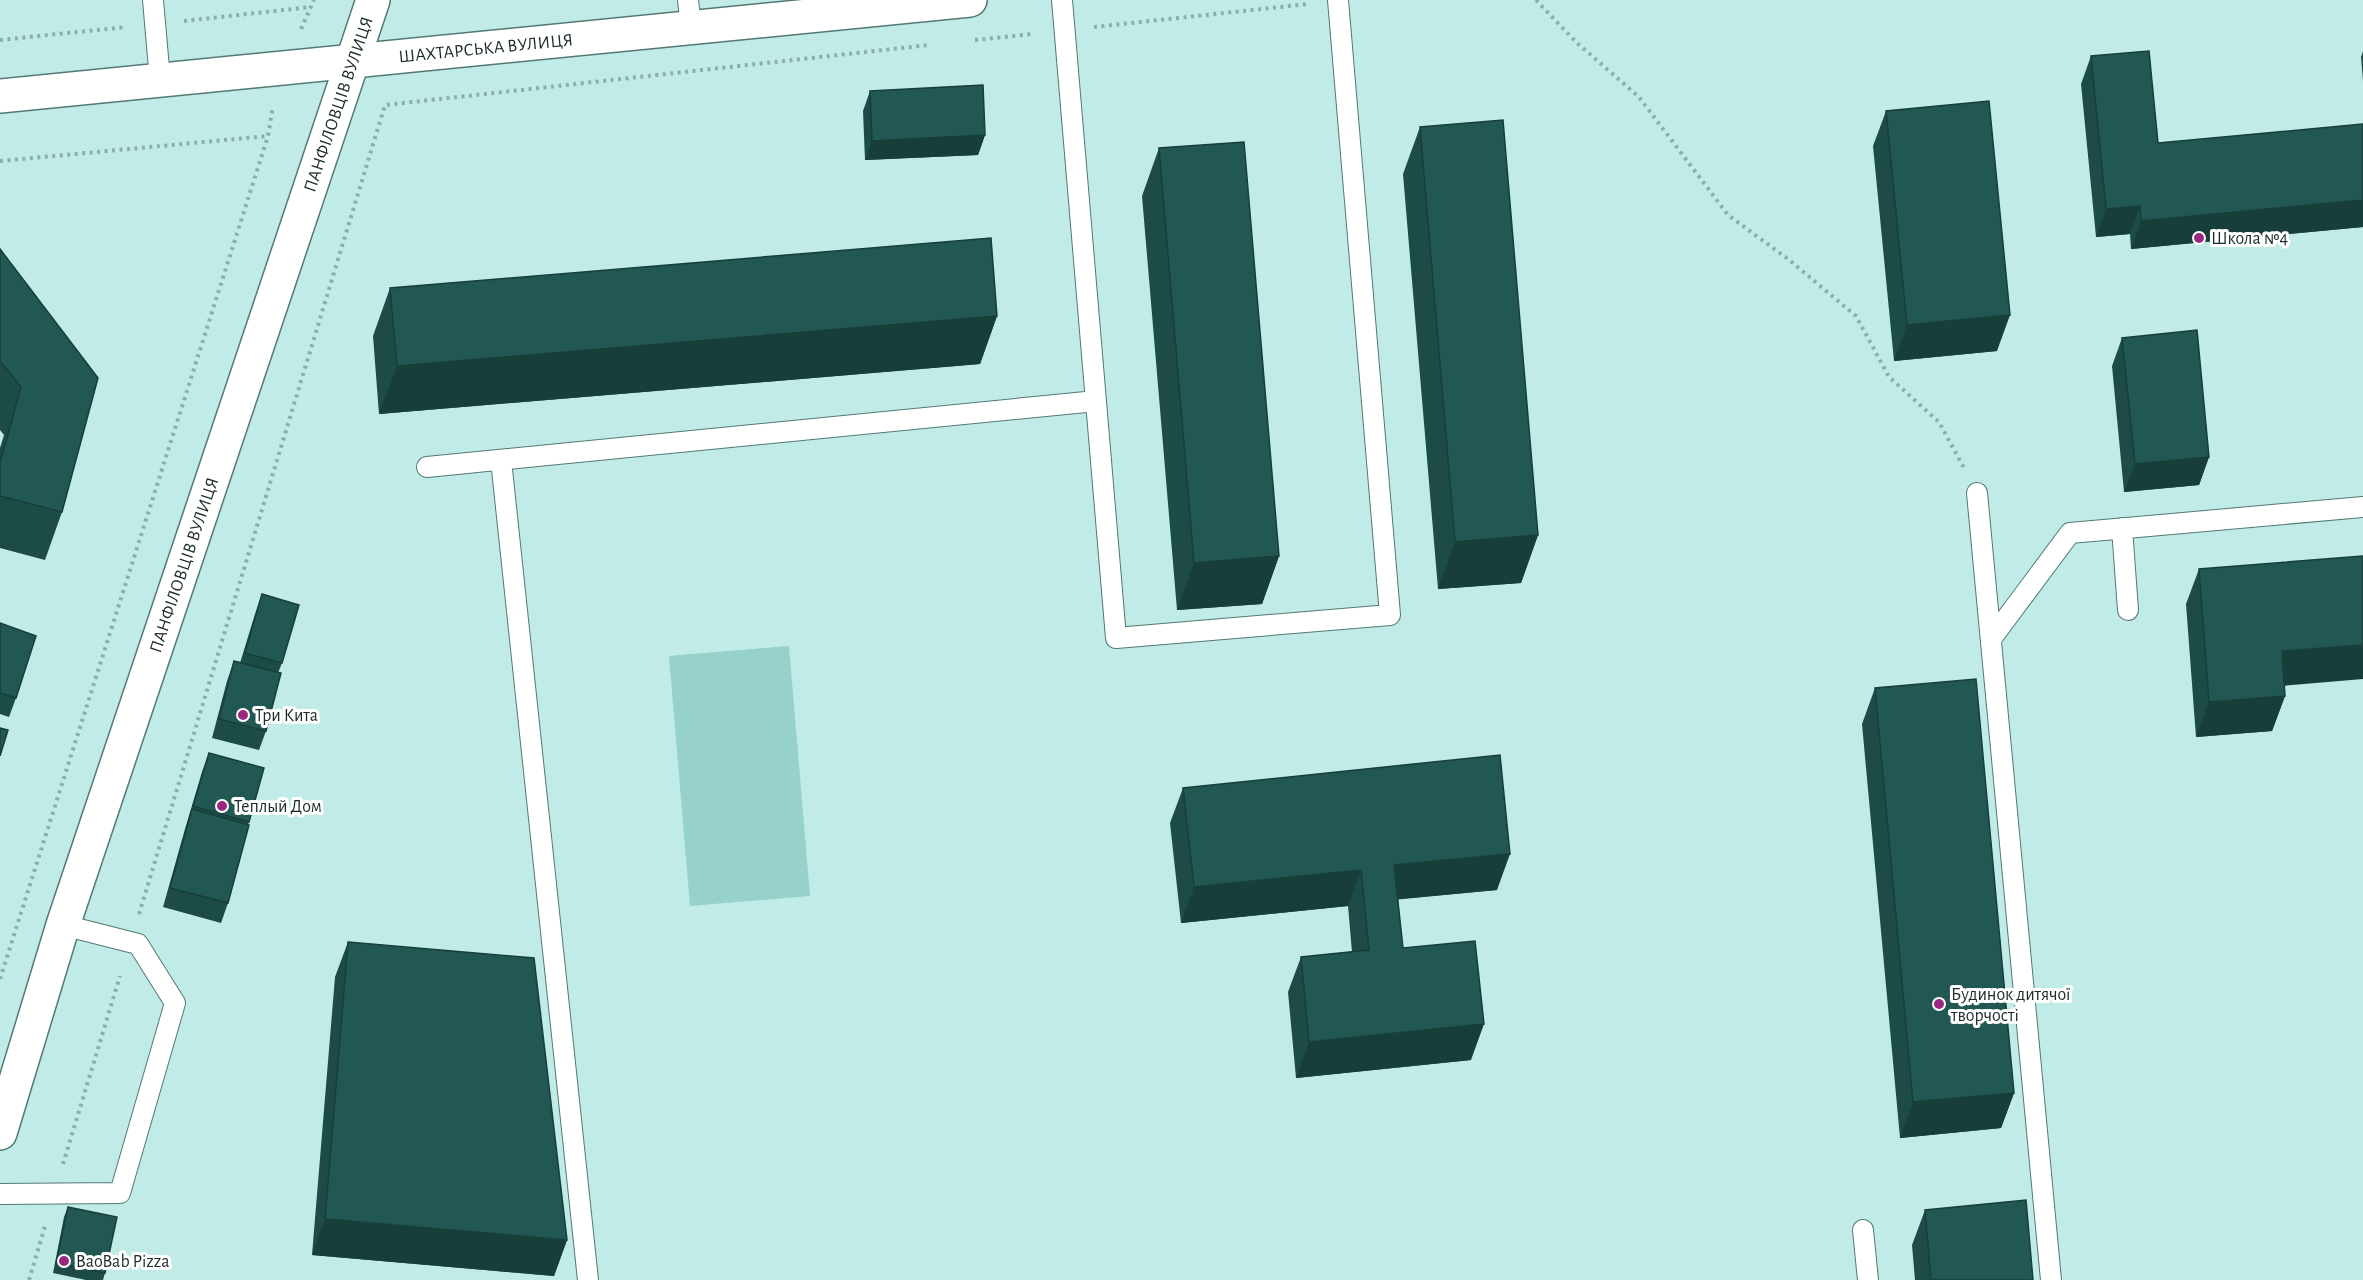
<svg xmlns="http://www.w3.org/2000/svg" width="2363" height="1280" viewBox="0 0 2363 1280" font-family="'Alegreya Sans',sans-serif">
  <rect width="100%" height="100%" fill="#c1ebe6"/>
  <path fill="#96d1cb" d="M 789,646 L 810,896 L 690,906 L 669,656 Z"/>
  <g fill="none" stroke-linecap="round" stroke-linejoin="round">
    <defs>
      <path id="lane" d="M 153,0 L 160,80
        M 688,0 L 691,27
        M 1062,0 L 1116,638 L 1390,615 L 1338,0
        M 501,460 L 588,1280
        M 427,467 L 1096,401
        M 1977,493 L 2051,1280
        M 2122,528 L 2128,610
        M 1991,639 L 2070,533 L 2363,507
        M 0,1194 L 120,1193 L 175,1003 L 138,944 L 63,925
        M 1863,1230 L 1868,1280"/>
      <g id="street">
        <path id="s1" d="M 0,96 L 970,0"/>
        <path id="s2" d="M 0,1133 L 63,925 L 373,0"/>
      </g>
    </defs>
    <use href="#lane" stroke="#527975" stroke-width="22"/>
    <use href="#street" stroke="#527975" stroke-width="36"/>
    <path stroke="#8caeaa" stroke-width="4" stroke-dasharray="3 4.5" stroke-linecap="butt" d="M 1536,0 L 1577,43 L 1639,97 L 1728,215 L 1788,259 L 1856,316 L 1889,377 L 1939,422 L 1964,468
      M 184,21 L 311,7
      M 1094,27 L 1308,4
      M 301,29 L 314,0
      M 0,40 L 126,27
      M 975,40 L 1033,34
      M 0,161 L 268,136
      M 139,914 L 385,105 L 929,45
      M 0,979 L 268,136 L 273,106
      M 63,1164 L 120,976
      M 29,1280 L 46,1223"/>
    <use href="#lane" stroke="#fff" stroke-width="20"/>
    <use href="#street" stroke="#fff" stroke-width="33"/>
  </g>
  <path fill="#1d4c47" d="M 2363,51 L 2363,81 L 2361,57 Z
    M 2091,56 L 2158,143 L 2363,124 L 2363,227 L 2131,249 L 2130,234 L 2096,237 L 2081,84 Z
    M 870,91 L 985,135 L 978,155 L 865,160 L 863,111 Z
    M 1886,111 L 1997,351 L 1894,361 L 1873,146 Z
    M 1420,127 L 1538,535 L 1521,583 L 1438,589 L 1403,174 Z
    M 1159,148 L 1279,556 L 1262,604 L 1177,610 L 1142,196 Z
    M 0,249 L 62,512 L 45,560 L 0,548 L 0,448 L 4,435 L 0,430 Z
    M 390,288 L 997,316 L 980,364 L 379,414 L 373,336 Z
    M 2122,338 L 2209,457 L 2199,485 L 2124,492 L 2112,366 Z
    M 2199,569 L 2285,685 L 2285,696 L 2272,731 L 2196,737 L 2186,604 Z
    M 262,594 L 282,663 L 278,673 L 266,731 L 259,750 L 212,738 L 227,681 L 234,661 L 240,663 L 255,614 Z
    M 0,623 L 16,698 L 9,717 L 0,714 Z
    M 1875,688 L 2014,1093 L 2001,1128 L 1900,1138 L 1862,724 Z
    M 209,753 L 264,768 L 248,825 L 228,903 L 221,923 L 163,907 L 185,829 L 202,772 Z
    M 1183,788 L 1497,890 L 1398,899 L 1403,948 L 1471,1060 L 1296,1078 L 1288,992 L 1301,957 L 1352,952 L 1348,906 L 1181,923 L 1170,823 Z
    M 348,942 L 567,1240 L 554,1276 L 312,1255 L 335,977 Z
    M 68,1207 L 105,1273 L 103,1280 L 86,1280 L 53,1273 L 64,1217 Z
    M 1925,1210 L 2033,1280 L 1915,1280 L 1912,1245 Z"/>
  <path fill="#183e3a" d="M 985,135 L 978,155 L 865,160 L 872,141 Z
    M 2363,200 L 2363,227 L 2131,249 L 2141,221 Z
    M 2140,206 L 2130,234 L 2096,237 L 2106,209 Z
    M 2010,315 L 1997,351 L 1894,361 L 1907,325 Z
    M 997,316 L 980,364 L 379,414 L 397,366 Z
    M 2209,457 L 2199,485 L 2124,492 L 2135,464 Z
    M 1538,535 L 1521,583 L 1438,589 L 1455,542 Z
    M 1279,556 L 1262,604 L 1177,610 L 1194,563 Z
    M 2363,645 L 2363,679 L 2269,687 L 2282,651 Z
    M 2285,696 L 2272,731 L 2196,737 L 2209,702 Z
    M 1510,854 L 1497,890 L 1382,901 L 1394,865 Z
    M 1361,870 L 1348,906 L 1181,923 L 1194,887 Z
    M 1484,1024 L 1471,1060 L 1296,1078 L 1309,1042 Z
    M 2014,1093 L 2001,1128 L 1900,1138 L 1913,1102 Z
    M 325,1219 L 567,1240 L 554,1276 L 312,1255 Z"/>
  <path fill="#225853" stroke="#183e3a" stroke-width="1.5" d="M 2149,51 L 2158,143 L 2363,124 L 2363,200 L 2141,221 L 2140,206 L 2106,209 L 2091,56 Z
    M 983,85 L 985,135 L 872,141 L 870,91 Z
    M 1989,101 L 2010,315 L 1907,325 L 1886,111 Z
    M 1503,120 L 1538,535 L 1455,542 L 1420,127 Z
    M 1244,142 L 1279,556 L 1194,563 L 1159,148 Z
    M 991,238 L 997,316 L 397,366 L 390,288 Z
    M 0,249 L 98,378 L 62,512 L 0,496 L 0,463 L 21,387 L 0,361 Z
    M 2197,330 L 2209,457 L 2135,464 L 2122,338 Z
    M 2363,556 L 2363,645 L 2282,651 L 2285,696 L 2209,702 L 2199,569 Z
    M 262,594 L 299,605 L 282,663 L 245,653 Z
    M 0,623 L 36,636 L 16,698 L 0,693 Z
    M 234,661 L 281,673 L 266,731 L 219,719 Z
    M 1976,679 L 2014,1093 L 1913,1102 L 1875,688 Z
    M 0,728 L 8,730 L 0,756 Z
    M 209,753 L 264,768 L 249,822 L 193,806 Z
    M 1500,755 L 1510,854 L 1394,865 L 1403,948 L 1475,941 L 1484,1024 L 1309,1042 L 1301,957 L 1369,950 L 1361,870 L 1194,887 L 1183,788 Z
    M 192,809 L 249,825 L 228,903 L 170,888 Z
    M 348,942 L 534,958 L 567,1240 L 325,1219 Z
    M 2026,1200 L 2033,1280 L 1931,1280 L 1925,1210 Z
    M 68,1207 L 117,1217 L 105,1273 L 56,1263 Z"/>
  <g fill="#9b2783" stroke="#fff" stroke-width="2">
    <circle cx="2199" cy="238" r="6"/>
    <circle cx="243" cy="715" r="6"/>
    <circle cx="222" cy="806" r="6"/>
    <circle cx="1939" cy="1004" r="6"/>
    <circle cx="64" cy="1261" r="6"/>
  </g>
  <g text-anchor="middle" stroke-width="6" stroke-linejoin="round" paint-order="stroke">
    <g font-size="18" fill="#1c2c2a" stroke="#fff">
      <text dy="6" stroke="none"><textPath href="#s1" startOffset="488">ШАХТАРСЬКА ВУЛИЦЯ</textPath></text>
      <text dy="6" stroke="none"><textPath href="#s2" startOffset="1083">ПАНФІЛОВЦІВ ВУЛИЦЯ</textPath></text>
      <text dy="6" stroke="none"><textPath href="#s2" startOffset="597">ПАНФІЛОВЦІВ ВУЛИЦЯ</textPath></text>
    </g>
    <g font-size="18" fill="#1c2c2a" stroke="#fff" text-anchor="start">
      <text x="2211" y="244">Школа №4</text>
      <text x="255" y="721">Три Кита</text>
      <text x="234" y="812">Теплый Дом</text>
      <text x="1951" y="1000">Будинок дитячої<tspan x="1951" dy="21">творчості</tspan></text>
      <text x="76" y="1267">BaoBab Pizza</text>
    </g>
  </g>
</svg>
